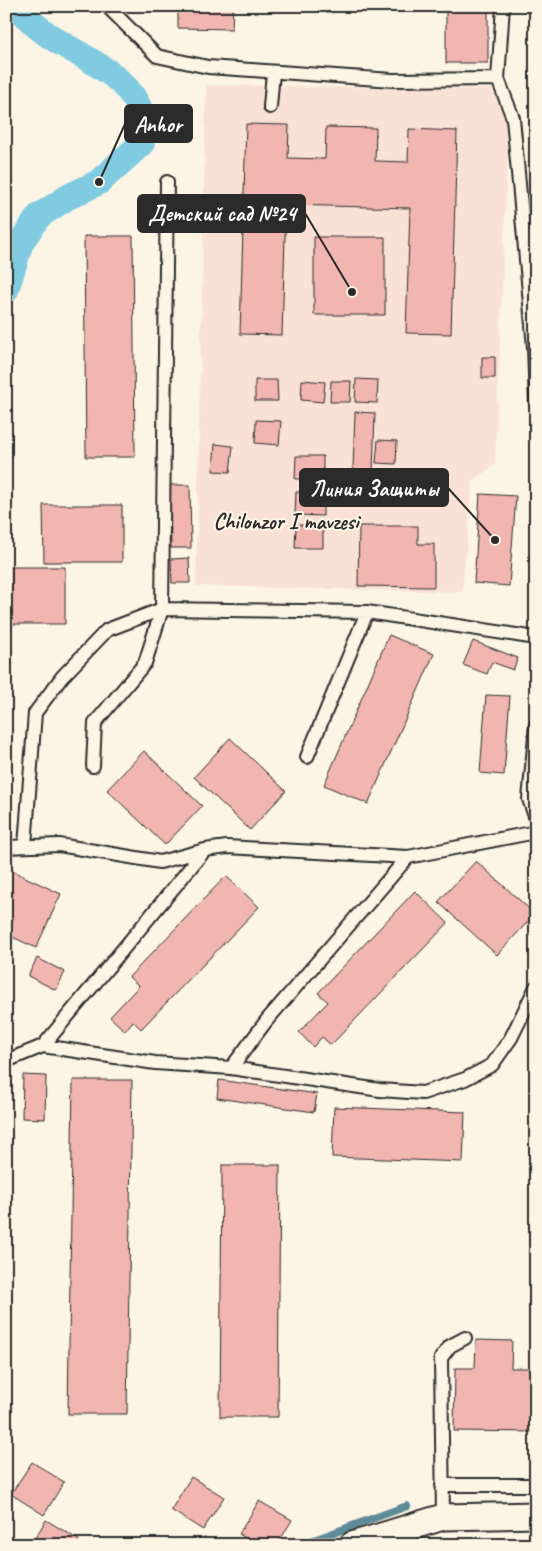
<svg xmlns="http://www.w3.org/2000/svg" width="542" height="1551" viewBox="0 0 542 1551" font-family="Caveat,sans-serif">
  <rect width="100%" height="100%" fill="#fcf5e5"/>
  <filter id="ink" filterUnits="userSpaceOnUse"><feTurbulence type="fractalNoise" baseFrequency=".02" numOctaves="2"/><feDisplacementMap in="SourceGraphic" scale="10" xChannelSelector="R" yChannelSelector="G"/><feConvolveMatrix kernelMatrix="1 2 1 2 8 2 1 2 1" color-interpolation-filters="sRGB"/></filter>
  <g filter="url(#ink)">
    <path fill="#f9e2d5" d="M 206,85 L 491,89 L 509,118 L 495,465 L 473,480 L 462,592 L 196,586 Z"/>
    <g fill="none" stroke-linecap="round" stroke-linejoin="round">
      <path stroke="#5f8b98" stroke-width="8" d="M 314,1545 L 314,1540 L 407,1506"/>
      <path stroke="#81cbe1" stroke-width="26" d="M 6,290 L 21,242 L 39,216 L 68,197 L 99,182 L 142,143 C 142,131 144,117 138,105 C 114,58 48,50 18,6"/>
    </g>
    <path fill="#f2b6b1" stroke="#2b2b2b" d="M 178,6 L 233,6 L 232,29 L 178,28 Z
      M 446,6 L 488,6 L 488,63 L 446,63 Z
      M 246,124 L 289,125 L 288,158 L 325,159 L 326,127 L 376,128 L 375,161 L 408,162 L 409,129 L 457,131 L 451,334 L 406,333 L 410,208 L 286,205 L 282,335 L 240,334 Z
      M 84,236 L 133,236 L 135,457 L 86,457 Z
      M 314,237 L 385,237 L 385,315 L 314,315 Z
      M 482,357 L 495,357 L 495,378 L 482,378 Z
      M 356,379 L 378,380 L 377,403 L 355,402 Z
      M 255,380 L 277,380 L 278,401 L 255,401 Z
      M 302,380 L 325,382 L 323,402 L 301,400 Z
      M 331,381 L 351,381 L 350,402 L 330,402 Z
      M 355,412 L 375,413 L 373,471 L 353,470 Z
      M 256,420 L 281,421 L 279,445 L 255,443 Z
      M 378,440 L 397,441 L 396,464 L 376,463 Z
      M 215,444 L 233,446 L 230,472 L 213,471 Z
      M 296,456 L 323,456 L 323,479 L 295,479 Z
      M 170,485 L 190,485 L 191,548 L 171,548 Z
      M 296,492 L 323,493 L 323,516 L 295,515 Z
      M 480,494 L 516,496 L 509,586 L 474,583 Z
      M 43,505 L 122,505 L 122,562 L 44,562 Z
      M 296,525 L 323,525 L 323,548 L 295,548 Z
      M 359,526 L 418,526 L 418,544 L 434,544 L 434,587 L 358,586 Z
      M 189,558 L 190,583 L 172,583 L 171,559 Z
      M 6,567 L 65,567 L 65,624 L 6,624 Z
      M 389,635 L 434,654 L 368,804 L 324,785 Z
      M 473,641 L 518,658 L 513,670 L 492,662 L 487,674 L 463,665 Z
      M 486,695 L 510,696 L 504,775 L 480,773 Z
      M 230,738 L 286,791 L 250,830 L 194,777 Z
      M 144,751 L 202,806 L 165,845 L 107,790 Z
      M 476,861 L 535,914 L 497,955 L 438,902 Z
      M 6,868 L 61,894 L 36,948 L 6,934 Z
      M 226,876 L 259,907 L 141,1029 L 133,1021 L 125,1031 L 110,1017 L 139,986 L 129,977 Z
      M 415,891 L 448,923 L 331,1045 L 322,1037 L 313,1047 L 299,1032 L 328,1002 L 318,993 Z
      M 37,958 L 65,972 L 56,990 L 28,976 Z
      M 23,1075 L 46,1076 L 45,1119 L 22,1118 Z
      M 73,1080 L 132,1080 L 127,1414 L 68,1414 Z
      M 219,1080 L 317,1094 L 314,1112 L 217,1098 Z
      M 334,1107 L 465,1112 L 463,1162 L 332,1157 Z
      M 222,1165 L 280,1165 L 278,1417 L 220,1417 Z
      M 476,1340 L 512,1341 L 511,1368 L 536,1368 L 536,1432 L 454,1431 L 455,1368 L 475,1368 Z
      M 32,1462 L 64,1482 L 44,1515 L 11,1494 Z
      M 191,1477 L 224,1497 L 203,1530 L 171,1510 Z
      M 259,1501 L 292,1520 L 277,1545 L 258,1545 L 239,1534 Z
      M 46,1520 L 79,1540 L 76,1545 L 31,1545 Z"/>
    <g fill="none" stroke-linecap="round" stroke-linejoin="round">
      <defs>
        <path id="lane" d="M 107,6 L 157,56 L 208,67 L 392,80 L 498,79
          M 503,6 L 498,79 L 513,118 L 534,347 L 536,401
          M 270,107 L 273,72
          M 167,182 L 162,609 L 367,612 L 536,638
          M 536,725 L 529,799 L 536,819
          M 307,757 L 367,612
          M 93,766 L 95,723 L 145,663 L 162,609
          M 25,846 L 35,713 L 62,677 L 107,630 L 162,609
          M 6,847 L 59,845 L 160,862 L 205,850
          M 43,1046 L 205,850 L 227,847 L 408,857 L 536,832
          M 6,1061 L 43,1046 L 155,1063 L 231,1068 L 380,1090 L 423,1093 L 465,1079 L 492,1065 L 511,1038 L 536,987
          M 231,1068 L 267,1020 L 408,857
          M 442,1485 L 536,1485
          M 443,1517 L 441,1358 L 450,1346 L 465,1338"/>
        <path id="street" d="M 352,1545 L 443,1517 L 536,1515"/>
      </defs>
      <use href="#lane" stroke="#2b2b2b" stroke-width="16"/>
      <use href="#street" stroke="#2b2b2b" stroke-width="29"/>
      <use href="#lane" stroke="#fcf5e5" stroke-width="12"/>
      <use href="#street" stroke="#fcf5e5" stroke-width="25"/>
    </g>
  </g>
  <g text-anchor="middle" stroke-width="4" stroke-linejoin="round" paint-order="stroke">
    <g font-size="22" font-weight="bold" fill="#2b2b2b" stroke="#fcf5e5">
      <text x="286" y="529">Chilonzor I mavzesi</text>
    </g>
  </g>
  <path fill="none" stroke="#2b2b2b" stroke-width="2" d="M99 182L125 124M352 292L305 213M495 540L448 488"/>
  <g fill="#2b2b2b" stroke="#fcf5e5" stroke-width="2">
    <circle cx="99" cy="182" r="5"/>
    <circle cx="352" cy="292" r="5"/>
    <circle cx="495" cy="540" r="5"/>
  </g>
  <g fill="#2b2b2b" stroke="#2b2b2b" stroke-width="2">
    <rect x="125" y="105" width="67" height="37" rx="5"/>
    <rect x="138" y="195" width="167" height="37" rx="5"/>
    <rect x="300" y="469" width="148" height="37" rx="5"/>
  </g>
  <g font-size="22" text-anchor="middle" font-weight="bold" fill="#fff">
    <text x="158" y="132">Anhor</text>
    <text x="222" y="221">Детский сад №24</text>
    <text x="374" y="496">Линия Защиты</text>
  </g>
  <rect width="542" height="1551" fill="none" stroke="#fcf5e5" stroke-width="25"/>
  <rect x="12" y="12" width="517" height="1526" fill="none" stroke="#2b2b2b" stroke-width="2" filter="url(#ink)"/>
</svg>
